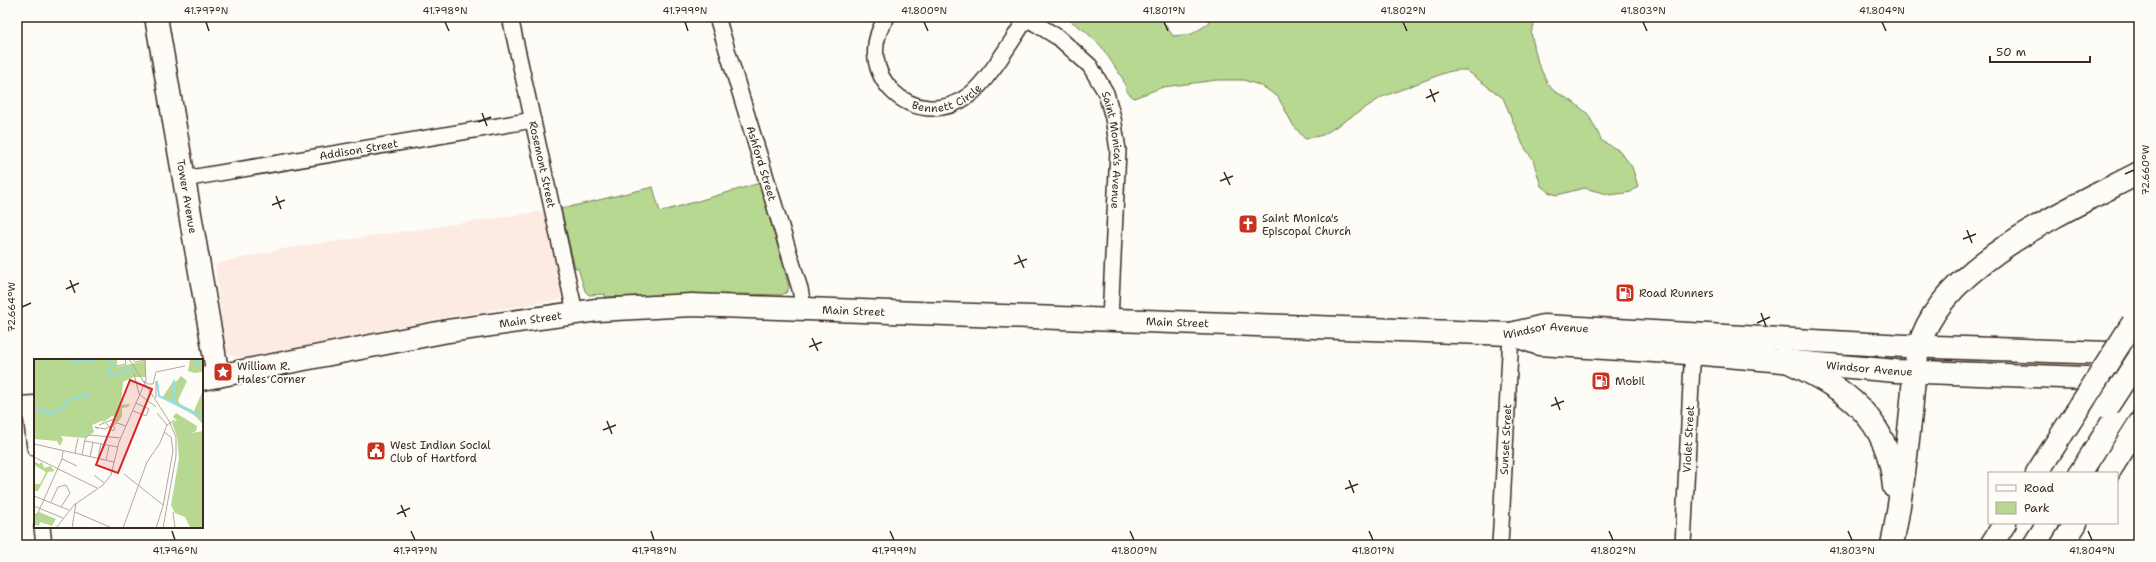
<svg xmlns="http://www.w3.org/2000/svg" width="2156" height="562" viewBox="0 0 2156 562" font-family="'Shantell Sans',sans-serif">
  <rect width="100%" height="100%" fill="#fdfcf7"/>
  <filter id="ink" filterUnits="userSpaceOnUse"><feTurbulence type="fractalNoise" baseFrequency=".025" numOctaves="2"/><feDisplacementMap in="SourceGraphic" scale="8" xChannelSelector="R" yChannelSelector="G"/><feConvolveMatrix kernelMatrix="1 2 1 2 8 2 1 2 1" color-interpolation-filters="sRGB"/></filter>
  <g filter="url(#ink)">
    <path fill="#fceae3" d="M 545,211 L 562,297 L 559,300 L 454,316 L 240,358 L 230,355 L 225,349 L 215,264 L 282,249 Z"/>
    <path fill="#b6d891" stroke="#788158" d="M 1065,17 L 1160,17 L 1173,36 L 1192,34 L 1208,24 L 1209,17 L 1544,17 L 1535,22 L 1531,33 L 1538,63 L 1548,84 L 1554,91 L 1572,101 L 1588,114 L 1602,141 L 1620,151 L 1632,167 L 1638,186 L 1631,192 L 1611,195 L 1584,188 L 1557,195 L 1548,192 L 1541,186 L 1533,160 L 1523,145 L 1503,98 L 1466,70 L 1457,70 L 1447,72 L 1382,97 L 1323,135 L 1305,139 L 1293,125 L 1278,97 L 1262,86 L 1244,80 L 1217,80 L 1163,87 L 1134,98 L 1127,92 L 1123,79 L 1101,46 L 1085,31 Z
      M 760,183 L 789,287 L 787,292 L 781,295 L 742,294 L 605,297 L 605,294 L 589,295 L 585,291 L 578,268 L 575,268 L 561,209 L 653,187 L 660,212 Z"/>
    <g fill="none" stroke-linecap="round" stroke-linejoin="round">
      <defs>
        <g id="minor">
          <path id="s1" d="M 510,17 L 575,312"/>
          <path id="s2" d="M 717,17 L 800,289 L 804,310"/>
          <path id="s3" d="M 887,17 C 849,71 913,135 968,96 C 987,83 1013,38 1027,18"/>
          <path id="s4" d="M 1025,17 L 1059,38 L 1090,66 L 1106,93 L 1113,118 L 1118,150 L 1110,320"/>
          <path id="s5" d="M 184,179 L 533,120"/>
          <path d="M 30,407 L 35,448"/>
          <path d="M 42,527 L 44,545"/>
          <path id="s6" d="M 1500,545 L 1511,334"/>
          <path id="s7" d="M 1683,545 L 1693,344"/>
        </g>
        <g id="secondary">
          <path id="s8" d="M 156,17 L 218,376"/>
        </g>
        <g id="primary">
          <path id="s9" d="M 1511,334 L 1539,344 L 1704,354 L 1896,371 L 2139,380"/>
          <path id="s10" d="M 202,379 L 448,331 L 597,310 L 692,305 L 1455,332 L 1511,334 L 1544,326 L 1905,346 L 2139,354"/>
          <path d="M 17,408 L 35,407"/>
        </g>
        <path id="motorway" d="M 1787,361 C 1845,389 1889,417 1894,487
          M 2037,473 L 2080,406
          M 2080,473 L 2139,381
          M 2108,473 L 2139,424
          M 1892,545 C 1900,504 1906,463 1910,422 C 1913,397 1913,371 1919,347 C 1940,265 2070,209 2139,173
          M 1991,545 L 2005,523
          M 2034,545 L 2048,523
          M 2062,545 L 2076,523"/>
      </defs>
      <use href="#minor" stroke="#3b2a1e" stroke-width="18"/>
      <use href="#secondary" stroke="#3b2a1e" stroke-width="25"/>
      <use href="#primary" stroke="#3b2a1e" stroke-width="25"/>
      <use href="#motorway" stroke="#3b2a1e" stroke-width="25"/>
      <use href="#minor" stroke="#fdfcf7" stroke-width="15"/>
      <use href="#secondary" stroke="#fdfcf7" stroke-width="22"/>
      <use href="#primary" stroke="#fdfcf7" stroke-width="22"/>
      <use href="#motorway" stroke="#fdfcf7" stroke-width="22"/>
      <defs>
        <path id="motorway-bridge" d="M 2080,406 L 2133,323
          M 2107,407 L 2139,358"/>
      </defs>
      <use href="#motorway-bridge" stroke="#3b2a1e" stroke-width="25" stroke-linecap="butt"/>
      <use href="#motorway-bridge" stroke="#fdfcf7" stroke-width="22"/>
    </g>
  </g>
  <path fill="none" stroke="#3b2a1e" stroke-width="1.5" d="M 206,22 L 209,31M 445,22 L 449,31M 685,22 L 688,31M 924,22 L 928,31M 1164,22 L 1168,31M 1403,22 L 1407,31M 1643,22 L 1647,31M 1882,22 L 1886,31M 1430,89 L 1435,102M 1426,98 L 1439,92M 482,113 L 487,126M 478,122 L 491,117M 1224,172 L 1230,185M 2125,174 L 2134,170M 1220,181 L 1233,176M 276,196 L 281,209M 272,205 L 285,200M 1967,230 L 1972,243M 1963,239 L 1976,234M 1018,255 L 1024,268M 1014,264 L 1027,259M 70,280 L 75,293M 66,289 L 79,283M 22,307 L 31,303M 1761,313 L 1766,326M 1757,323 L 1770,317M 812,338 L 818,351M 809,347 L 822,342M 1555,397 L 1560,410M 1551,406 L 1564,401M 607,421 L 612,434M 603,430 L 616,425M 1349,480 L 1354,493M 1345,489 L 1358,484M 401,505 L 406,517M 397,514 L 410,508M 172,531 L 175,540M 411,531 L 415,540M 651,531 L 654,540M 890,531 L 894,540M 1130,531 L 1134,540M 1369,531 L 1373,540M 1609,531 L 1613,540M 1848,531 L 1852,540M 2088,531 L 2092,540"/>
  <defs>
    <symbol id="church-square" viewBox="-11 -11 22 22"><rect x="-9" y="-9" width="18" height="18" rx="4" fill="#c8321e" stroke="#fdfcf7"/><path d="M-1.2-6h2.4v3.5h3.3v2.4h-3.3V6h-2.4V-.1h-3.3v-2.4h3.3Z" fill="#fff"/></symbol>
    <symbol id="fuel-square" viewBox="-11 -11 22 22"><rect x="-9" y="-9" width="18" height="18" rx="4" fill="#c8321e" stroke="#fdfcf7"/><path d="M-5.5-6h7V0h2V4h1.3V-2.5L3-4.5l.8-.8L6-3V5H2.5V1h-1V6h-7ZM-4.2-4.7v3.2H.2V-4.7Z" fill="#fff"/></symbol>
    <symbol id="sight-square" viewBox="-11 -11 22 22"><rect x="-9" y="-9" width="18" height="18" rx="4" fill="#c8321e" stroke="#fdfcf7"/><path d="M0-6L1.8-2.2L6-1.7L2.9 1.2L3.7 5.4L0 3.3L-3.7 5.4L-2.9 1.2L-6-1.7L-1.8-2.2Z" fill="#fff"/></symbol>
    <symbol id="civic-square" viewBox="-11 -11 22 22"><rect x="-9" y="-9" width="18" height="18" rx="4" fill="#c8321e" stroke="#fdfcf7"/><path d="M-.6-6.5H3V-4.5H.6V-3L4-1V1h2V6H-6V1h2V-1L-.6-3ZM-1.2 2.5V6h2.4V2.5Z" fill="#fff"/></symbol>
  </defs>
  <g fill-rule="evenodd">
    <use href="#church-square" x="1237" y="213" width="22" height="22"/>
    <use href="#fuel-square" x="1614" y="282" width="22" height="22"/>
    <use href="#sight-square" x="212" y="361" width="22" height="22"/>
    <use href="#fuel-square" x="1590" y="370" width="22" height="22"/>
    <use href="#civic-square" x="365" y="440" width="22" height="22"/>
  </g>
  <g text-anchor="middle" stroke-width="4" stroke-linejoin="round" paint-order="stroke">
    <g font-size="11" fill="#3b2a1e" stroke="#fdfcf7">
      <text dy="4" stroke="none"><textPath href="#s3" startOffset="142">Bennett Circle</textPath></text>
      <text dy="4" stroke="none"><textPath href="#s5" startOffset="177">Addison Street</textPath></text>
      <text dy="4" stroke="none"><textPath href="#s4" startOffset="171">Saint Monica's Avenue</textPath></text>
      <text dy="4" stroke="none"><textPath href="#s2" startOffset="153">Ashford Street</textPath></text>
      <text dy="4" stroke="none"><textPath href="#s1" startOffset="151">Rosemont Street</textPath></text>
      <text dy="4" stroke="none"><textPath href="#s8" startOffset="182">Tower Avenue</textPath></text>
      <text dy="4" stroke="none"><textPath href="#s10" startOffset="658">Main Street</textPath></text>
      <text dy="4" stroke="none"><textPath href="#s10" startOffset="334">Main Street</textPath></text>
      <text dy="4" stroke="none"><textPath href="#s10" startOffset="982">Main Street</textPath></text>
      <text dy="4" stroke="none"><textPath href="#s10" startOffset="1351">Windsor Avenue</textPath></text>
      <text dy="4" stroke="none"><textPath href="#s9" startOffset="361">Windsor Avenue</textPath></text>
      <text dy="4" stroke="none"><textPath href="#s6" startOffset="106">Sunset Street</textPath></text>
      <text dy="4" stroke="none"><textPath href="#s7" startOffset="106">Violet Street</textPath></text>
    </g>
    <g font-size="11" fill="#3b2a1e" stroke="#fdfcf7" text-anchor="start">
      <text x="1262" y="222">Saint Monica's<tspan x="1262" dy="13">Episcopal Church</tspan></text>
      <text x="1639" y="297">Road Runners</text>
      <text x="237" y="370">William R.<tspan x="237" dy="13">Hales Corner</tspan></text>
      <text x="1615" y="385">Mobil</text>
      <text x="390" y="449">West Indian Social<tspan x="390" dy="13">Club of Hartford</tspan></text>
    </g>
  </g>
  <g transform="translate(34 359)">
    <rect width="169" height="169" fill="#fdfcf7"/>
    <path d="M 0,0 L 83,0 L 83,8 L 111,2 L 112,18 L 100,18 L 89,23 L 87,46 L 96,45 L 94,48 L 88,49 L 88,57 L 84,63 L 76,66 L 82,59 L 78,57 L 67,65 L 70,61 L 58,66 L 60,73 L 51,79 L 27,77 L 29,81 L 26,87 L 23,82 L 0,80 ZM 156,0 L 169,0 L 169,13 L 160,14 L 154,12 ZM 147,17 L 153,22 L 144,41 L 146,45 L 160,52 L 169,31 L 169,65 L 160,56 L 128,39 L 140,21 L 142,23 ZM 142,54 L 163,67 L 162,72 L 158,74 L 169,72 L 169,169 L 156,168 L 151,158 L 141,154 L 137,146 L 145,99 L 143,78 L 138,64 L 143,61 L 139,58 ZM 0,102 L 5,105 L 8,103 L 10,109 L 16,107 L 21,112 L 14,113 L 4,132 L 0,132 L 0,125 L 6,125 L 12,113 L 0,106 ZM 5,153 L 22,160 L 18,167 L 6,163 L 5,167 L 1,166 L 0,156 Z" fill="#b6d891"/>
    <path fill="none" stroke="#91ddf1" stroke-width="2" d="M 35,0 L 45,3 L 51,1 L 58,3 L 60,0M 74,0 L 79,6 L 74,13 L 77,17 L 98,10M 164,0 L 162,5 L 169,4M 140,21 L 141,44M 123,22 L 125,37 L 169,58M 1,49 L 16,55 L 29,49 L 34,41 L 54,36 L 56,39"/>
    <path fill="none" stroke="#afa8a0" stroke-width="1" d="M 95,0 L 135,62 L 142,78 L 142,97 L 129,169M 98,0 L 101,3 L 112,1M 83,7 L 92,5 L 91,0M 122,13 L 151,7M 100,15 L 105,35 L 122,48M 110,22 L 114,25 L 119,25 L 122,13M 122,22 L 122,39M 99,52 L 112,57 L 115,50 L 102,44M 123,54 L 133,66M 72,64 L 79,72 L 81,70 L 79,66M 65,66 L 80,60M 64,70 L 61,68 L 71,70 L 83,64 L 92,67M 51,82 L 84,88M 0,85 L 80,103M 41,94 L 44,79M 48,96 L 51,80 L 55,76 L 87,79M 0,98 L 63,129M 56,98 L 59,84M 64,99 L 67,85M 28,100 L 43,107M 72,101 L 75,87M 90,115 L 129,146M 60,116 L 70,124M 0,137 L 35,151M 17,143 L 24,128 L 32,126 L 36,134 L 27,148M 0,147 L 29,159M 41,153 L 78,169M 139,153 L 141,169M 0,155 L 3,156 L 28,100 L 29,92M 22,169 L 40,146 L 69,126 L 77,116 L 85,83 L 112,21 L 111,0M 38,169 L 42,144M 89,169 L 113,103 L 126,84 L 133,66 L 141,61M 122,169 L 129,147 L 139,92 L 137,78 L 130,73"/>
    <path fill="#d62828" fill-opacity="0.15" stroke="#d62828" stroke-width="2" d="M 96,21 L 118,30 L 84,114 L 62,106 Z"/>
    <rect width="169" height="169" fill="none" stroke="#3b2a1e" stroke-width="2"/>
  </g>
  <rect width="2156" height="562" fill="none" stroke="#fdfcf7" stroke-width="44"/>
  <rect x="1988" y="472" width="130" height="52" fill="#fdfcf7" stroke="#afa8a0"/>
  <rect x="1996" y="485" width="20" height="6" fill="#fdfcf7" stroke="#afa8a0"/>
  <text x="2024" y="492" font-size="12" fill="#3b2a1e">Road</text>
  <rect x="1996" y="502" width="20" height="12" fill="#b6d891" stroke="#afa8a0"/>
  <text x="2024" y="512" font-size="12" fill="#3b2a1e">Park</text>
  <path d="M1990 56v6h100v-6" fill="none" stroke="#3b2a1e" stroke-width="2"/>
  <text x="1996" y="56" font-size="12" fill="#3b2a1e" stroke="#fdfcf7" stroke-width="3" paint-order="stroke">50 m</text>
  <rect x="22" y="22" width="2112" height="518" fill="none" stroke="#3b2a1e" stroke-width="1.5"/>
  <g font-size="10" text-anchor="middle" fill="#3b2a1e">
    <text x="206" y="14">41.797°N</text>
    <text x="445" y="14">41.798°N</text>
    <text x="685" y="14">41.799°N</text>
    <text x="924" y="14">41.800°N</text>
    <text x="1164" y="14">41.801°N</text>
    <text x="1403" y="14">41.802°N</text>
    <text x="1643" y="14">41.803°N</text>
    <text x="1882" y="14">41.804°N</text>
    <text transform="translate(2145 170) rotate(-90)" y="4">72.660°W</text>
    <text transform="translate(11 307) rotate(-90)" y="4">72.664°W</text>
    <text x="175" y="554">41.796°N</text>
    <text x="415" y="554">41.797°N</text>
    <text x="654" y="554">41.798°N</text>
    <text x="894" y="554">41.799°N</text>
    <text x="1134" y="554">41.800°N</text>
    <text x="1373" y="554">41.801°N</text>
    <text x="1613" y="554">41.802°N</text>
    <text x="1852" y="554">41.803°N</text>
    <text x="2092" y="554">41.804°N</text>
  </g>
</svg>
